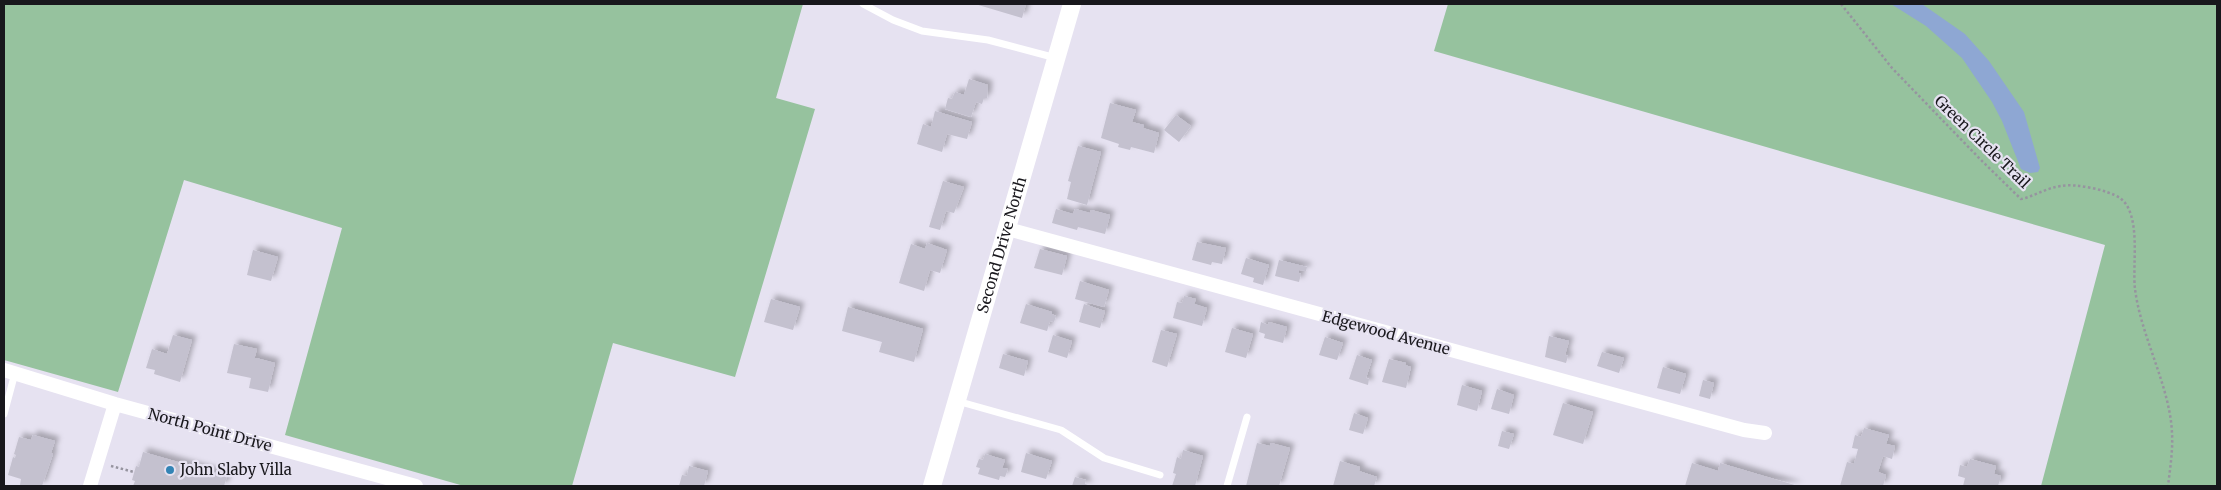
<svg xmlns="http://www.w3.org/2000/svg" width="2221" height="490" viewBox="0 0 2221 490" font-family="Merriweather,serif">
  <defs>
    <filter id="shadow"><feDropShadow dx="4.5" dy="-4.5" stdDeviation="2.5" flood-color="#0004"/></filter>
  </defs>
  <rect width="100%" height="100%" fill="#e6e2f1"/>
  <path fill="#96c29e" d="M 4,4 L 803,4 L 776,98 L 815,109 L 735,377 L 613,343 L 572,486 L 464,486 L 285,435 L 342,228 L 184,180 L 118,392 L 4,360 Z
    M 1448,4 L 2217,4 L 2217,486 L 2041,486 L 2105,245 L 1434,51 Z"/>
  <path fill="#8ea7d3" d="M 1891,4 L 1922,4 L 1965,34 L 1989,61 L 2024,112 L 2040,168 L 2038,172 L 2030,173 L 2021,169 L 2002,121 L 1992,102 L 1962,58 L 1926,26 Z"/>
  <path fill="#c4c1cf" filter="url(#shadow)" d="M 975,4 L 1026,4 L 1022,18 Z
    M 969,79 L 988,85 L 987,98 L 984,98 L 982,104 L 976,102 L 971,117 L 945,109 L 948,98 L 952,99 L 955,92 L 964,95 Z
    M 1110,103 L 1136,110 L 1132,122 L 1144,125 L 1143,128 L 1159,133 L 1154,153 L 1131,147 L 1130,150 L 1118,147 L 1119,144 L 1101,138 Z
    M 935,111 L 972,122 L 967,139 L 947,134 L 942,152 L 917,144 L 923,124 L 931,127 Z
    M 1176,115 L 1191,126 L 1179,142 L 1164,130 Z
    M 1078,146 L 1101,152 L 1087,205 L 1067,199 L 1071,182 L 1068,181 Z
    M 943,181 L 964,187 L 954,213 L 946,211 L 940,230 L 929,227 Z
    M 1056,209 L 1073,214 L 1075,209 L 1090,213 L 1091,210 L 1110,215 L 1105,234 L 1078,227 L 1077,230 L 1052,223 Z
    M 1197,242 L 1226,248 L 1222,264 L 1212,262 L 1211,265 L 1192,260 Z
    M 927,243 L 947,250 L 940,273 L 930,270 L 924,291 L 899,283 L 911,244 L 925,249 Z
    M 1040,249 L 1067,256 L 1062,275 L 1034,268 Z
    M 253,250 L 278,257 L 271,281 L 247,275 Z
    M 1246,258 L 1269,265 L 1263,285 L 1253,282 L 1254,278 L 1241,274 Z
    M 1279,260 L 1307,267 L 1306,271 L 1299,270 L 1299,273 L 1301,274 L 1299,282 L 1275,276 Z
    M 1080,281 L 1109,290 L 1104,307 L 1075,299 Z
    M 1184,296 L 1196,299 L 1194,304 L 1207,308 L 1202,326 L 1173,318 L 1177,302 L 1182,303 Z
    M 771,299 L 800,307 L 793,330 L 764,322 Z
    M 1026,304 L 1052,312 L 1052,314 L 1056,316 L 1054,322 L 1050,321 L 1047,331 L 1020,323 Z
    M 1084,304 L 1105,311 L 1100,328 L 1079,322 Z
    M 848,307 L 923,329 L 914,362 L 879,352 L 882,342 L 842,331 Z
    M 1261,322 L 1268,325 L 1269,322 L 1287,327 L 1283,343 L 1264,338 L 1265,334 L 1259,332 Z
    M 1232,328 L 1253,334 L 1246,358 L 1225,352 Z
    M 1161,330 L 1177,334 L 1167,367 L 1152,362 Z
    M 173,335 L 192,340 L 180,382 L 154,374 L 155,370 L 146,368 L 152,349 L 167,354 Z
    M 1053,335 L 1072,341 L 1067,358 L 1048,352 Z
    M 1549,336 L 1569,341 L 1565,355 L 1568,356 L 1566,363 L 1545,357 Z
    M 1325,337 L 1343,343 L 1337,360 L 1319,355 Z
    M 234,344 L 257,349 L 254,360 L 256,358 L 275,363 L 268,392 L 249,388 L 251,378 L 227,373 Z
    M 1602,352 L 1624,358 L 1619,373 L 1597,366 Z
    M 1003,354 L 1028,361 L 1024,376 L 999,368 Z
    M 1357,355 L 1372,360 L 1366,378 L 1369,379 L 1368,385 L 1349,379 Z
    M 1389,359 L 1406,363 L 1405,365 L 1411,367 L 1406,388 L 1382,382 Z
    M 1663,367 L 1686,374 L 1680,394 L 1657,388 Z
    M 1703,380 L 1714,383 L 1710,399 L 1699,396 Z
    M 1462,385 L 1482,391 L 1477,411 L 1457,405 Z
    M 1497,389 L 1514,395 L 1509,414 L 1491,409 Z
    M 1563,403 L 1593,412 L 1583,444 L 1553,435 Z
    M 1354,413 L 1368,418 L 1363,434 L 1349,430 Z
    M 1864,428 L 1889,435 L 1886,444 L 1895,446 L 1892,459 L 1883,456 L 1878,472 L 1886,475 L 1883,486 L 1840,486 L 1847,462 L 1854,464 L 1858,449 L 1852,448 L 1855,435 L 1861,437 Z
    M 1502,431 L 1514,434 L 1509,449 L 1498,446 Z
    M 33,435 L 55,441 L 51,453 L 53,454 L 42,486 L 20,485 L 21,479 L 8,475 L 13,457 L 15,458 L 16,455 L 14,454 L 19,437 L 31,440 Z
    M 1257,443 L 1270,446 L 1271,443 L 1290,448 L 1279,486 L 1246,486 Z
    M 1183,450 L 1203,456 L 1195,486 L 1172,486 L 1176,474 L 1173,473 L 1177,457 L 1181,459 Z
    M 143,452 L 227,476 L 224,486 L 133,486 L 135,481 L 132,480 L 136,466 L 139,467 Z
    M 1026,453 L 1052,461 L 1046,479 L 1021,472 Z
    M 985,454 L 1005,460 L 1002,468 L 1008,469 L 1005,477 L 1000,476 L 999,480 L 978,474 L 980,468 L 976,467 L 979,459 L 983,460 Z
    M 1970,459 L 1996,466 L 1994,474 L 2001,476 L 1998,486 L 1963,486 L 1965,478 L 1958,476 L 1960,465 L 1967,467 Z
    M 1340,461 L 1360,467 L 1359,471 L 1377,477 L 1374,486 L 1333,486 Z
    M 1692,463 L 1718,471 L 1720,463 L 1798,486 L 1685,486 Z
    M 689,466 L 708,471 L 704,486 L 679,486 L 682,475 L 687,476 Z
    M 1075,477 L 1086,480 L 1085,484 L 1091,486 L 1072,486 Z"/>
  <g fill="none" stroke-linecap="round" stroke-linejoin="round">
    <path stroke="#96949f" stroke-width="2.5" stroke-dasharray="2.5 2.5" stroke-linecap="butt" d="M 1841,4 L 1892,68 L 1980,159 L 2021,199 C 2035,196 2046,188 2061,186 C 2075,183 2108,190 2120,198 C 2142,214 2132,265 2135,289 C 2141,337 2170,386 2172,433 C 2173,451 2170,469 2168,486
      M 111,466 L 134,472"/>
    <path stroke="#fff" stroke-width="7" d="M 863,4 L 893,20 L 922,31 L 988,40 L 1056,58
      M 957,401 L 1061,430 L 1104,458 L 1160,475
      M 4,414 L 15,373
      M 1227,486 L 1247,417"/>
    <path stroke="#fff" stroke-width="14" d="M 1008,229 L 1744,430 L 1765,433
      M 4,370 L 115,404 L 416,486
      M 90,486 L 115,404"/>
    <path stroke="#fff" stroke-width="18" id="s1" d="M 932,486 L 1072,4"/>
  </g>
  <circle fill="#3384b5" stroke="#e6e2f1" stroke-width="2" cx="170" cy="470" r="5"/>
  <g text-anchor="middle" stroke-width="4.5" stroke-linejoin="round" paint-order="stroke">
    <g font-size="15" fill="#18171c" stroke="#e6e2f1">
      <text transform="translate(1982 142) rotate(44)" y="5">Green Circle Trail</text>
      <text dy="5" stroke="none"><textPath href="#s1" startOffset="251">Second Drive North</textPath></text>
      <text transform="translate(1386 333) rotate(15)" y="5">Edgewood Avenue</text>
      <text transform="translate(210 430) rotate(15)" y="5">North Point Drive</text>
    </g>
    <g font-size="15" fill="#18171c" stroke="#e6e2f1" text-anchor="start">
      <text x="180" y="475">John Slaby Villa</text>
    </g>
  </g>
  <rect width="2221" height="490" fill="none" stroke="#18171c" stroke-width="10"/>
</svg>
